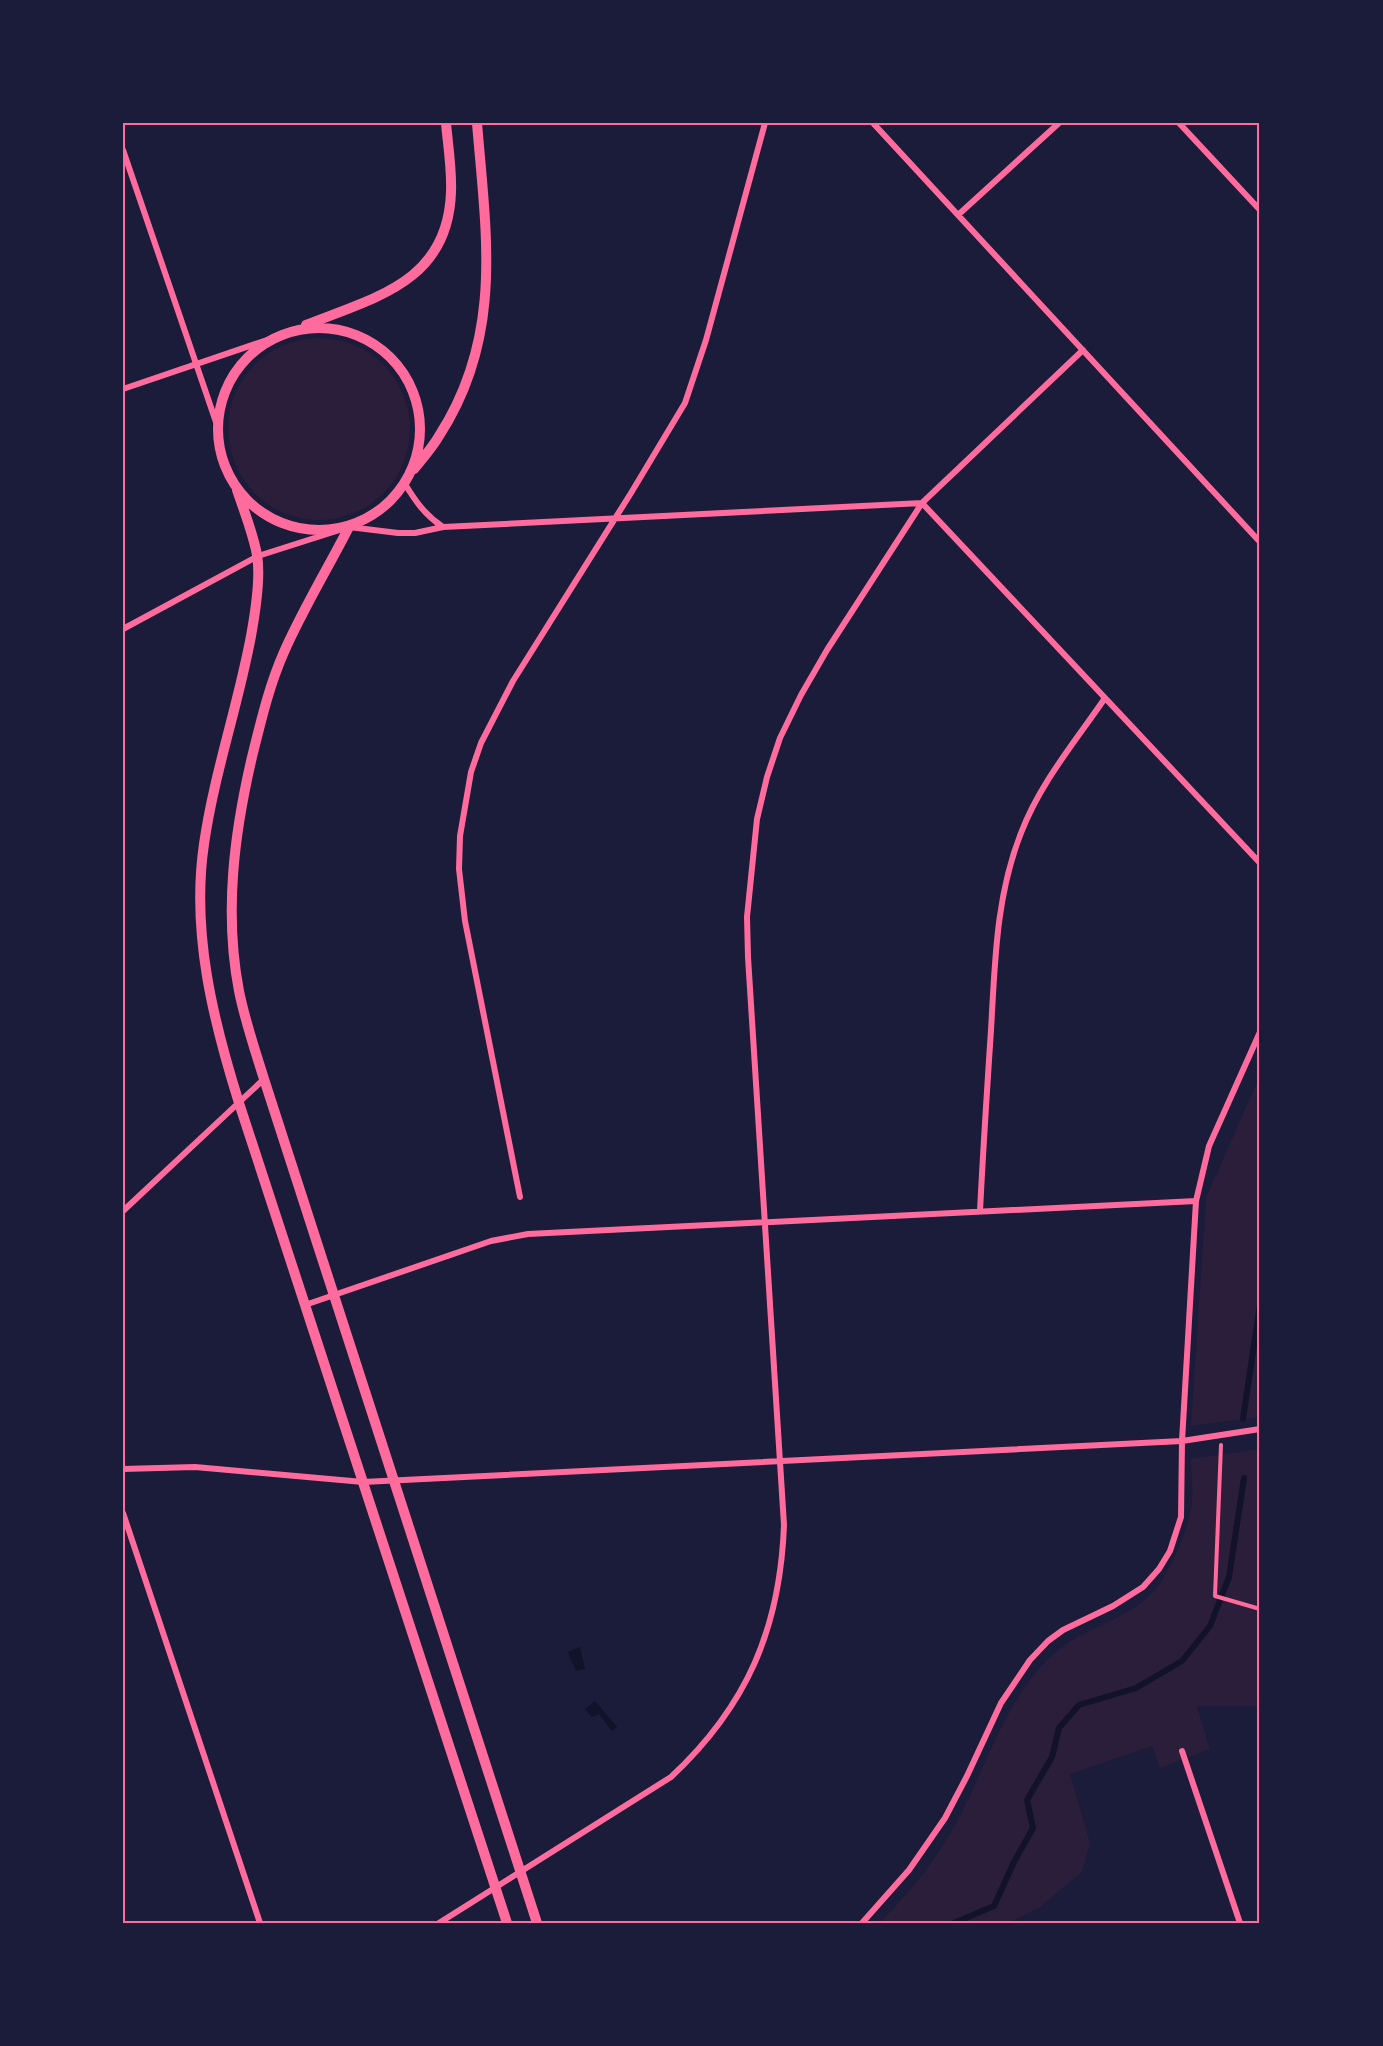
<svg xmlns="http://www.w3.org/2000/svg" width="1383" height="2046" viewBox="0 0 1383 2046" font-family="Lato,sans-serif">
  <rect width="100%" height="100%" fill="#1b1b3a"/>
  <path fill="#2a1e3b" d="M228 429a91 91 0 1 1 182 0a91 91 0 1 1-182 0Z
    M 1260,1076 L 1260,1417 L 1191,1426 L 1206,1198 Z
    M 1260,1449 L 1260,1706 L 1197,1706 L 1210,1749 L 1160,1768 L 1152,1746 L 1070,1774 L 1090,1843 L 1082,1872 L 1040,1907 L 1009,1923 L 879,1923 C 912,1891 940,1855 961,1814 C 989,1759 1011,1686 1061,1648 C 1091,1624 1141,1616 1162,1580 C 1175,1559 1186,1534 1191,1509 C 1194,1493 1191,1475 1191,1459 Z"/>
  <path fill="#12122b" d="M 580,1647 L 585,1669 L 576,1671 L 568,1652 Z
    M 595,1701 L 617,1727 L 612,1731 L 599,1714 L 592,1717 L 585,1709 Z"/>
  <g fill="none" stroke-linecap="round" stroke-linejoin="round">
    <path stroke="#12122b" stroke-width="6" d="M 1243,1419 L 1260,1305
      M 954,1923 L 994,1906 L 1014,1862 L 1033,1828 L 1027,1800 L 1052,1757 L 1059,1728 L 1079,1705 L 1136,1688 L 1182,1661 L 1210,1626 L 1229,1577 L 1244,1478"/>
    <path stroke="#ff6b9d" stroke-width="4" d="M 1221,1445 L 1215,1596 L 1260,1609"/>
    <path stroke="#ff6b9d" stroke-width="6" d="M 873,123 L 1260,542
      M 1179,123 L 1260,210
      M 123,150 L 217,425
      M 958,215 L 1059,123
      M 123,389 L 270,339
      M 405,484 C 416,502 425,515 443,527
      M 123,629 L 258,556 L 349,527 L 398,533 L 415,533 L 443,527 L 922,503 L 1260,863
      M 520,1197 L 465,921 L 459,869 L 460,836 L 471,772 L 481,743 L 513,681 L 631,493 L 685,403 L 706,340 L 765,123
      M 123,1211 L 264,1079
      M 980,1211 C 983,1151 987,1090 991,1030 C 995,962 996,896 1021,833 C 1040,783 1075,742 1105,698
      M 305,1305 L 491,1241 L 528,1234 L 1196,1201
      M 123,1469 L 195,1467 L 363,1482 L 1182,1441 L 1260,1429
      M 123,1513 L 260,1923
      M 1182,1751 L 1240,1923
      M 439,1923 L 671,1777 C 747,1706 780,1629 784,1525 L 748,957 L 747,917 L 757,819 L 767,777 L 780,738 L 801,695 L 827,650 L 922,503 L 1083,350
      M 862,1923 L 909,1870 L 945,1818 L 967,1776 L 1001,1703 L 1030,1660 L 1048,1641 L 1063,1630 L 1113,1606 L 1143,1587 L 1159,1569 L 1170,1551 L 1181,1517 L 1182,1441 L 1196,1201 L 1209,1146 L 1260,1032"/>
    <path stroke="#ff6b9d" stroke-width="10" d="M 306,325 C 376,297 448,282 451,192 C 452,169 448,146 446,123
      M218 429a101 101 0 1 1 202 0a101 101 0 1 1-202 0Z
      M 414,469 C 423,458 432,448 439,436 C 504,336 486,234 477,123
      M 237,490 C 244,511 253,533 257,555 C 261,577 255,614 251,636 C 238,706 214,774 204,844 C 191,932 213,1020 239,1103 L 507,1923
      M 349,527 C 328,568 303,609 284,652 C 269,686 261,721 252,757 C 234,834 224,913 239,991 C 245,1021 255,1050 264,1079 L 537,1923"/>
  </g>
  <rect width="1383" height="2046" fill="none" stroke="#1b1b3a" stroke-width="249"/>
  <rect x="124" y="124" width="1134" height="1798" fill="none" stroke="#ff6b9d" stroke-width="2"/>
</svg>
